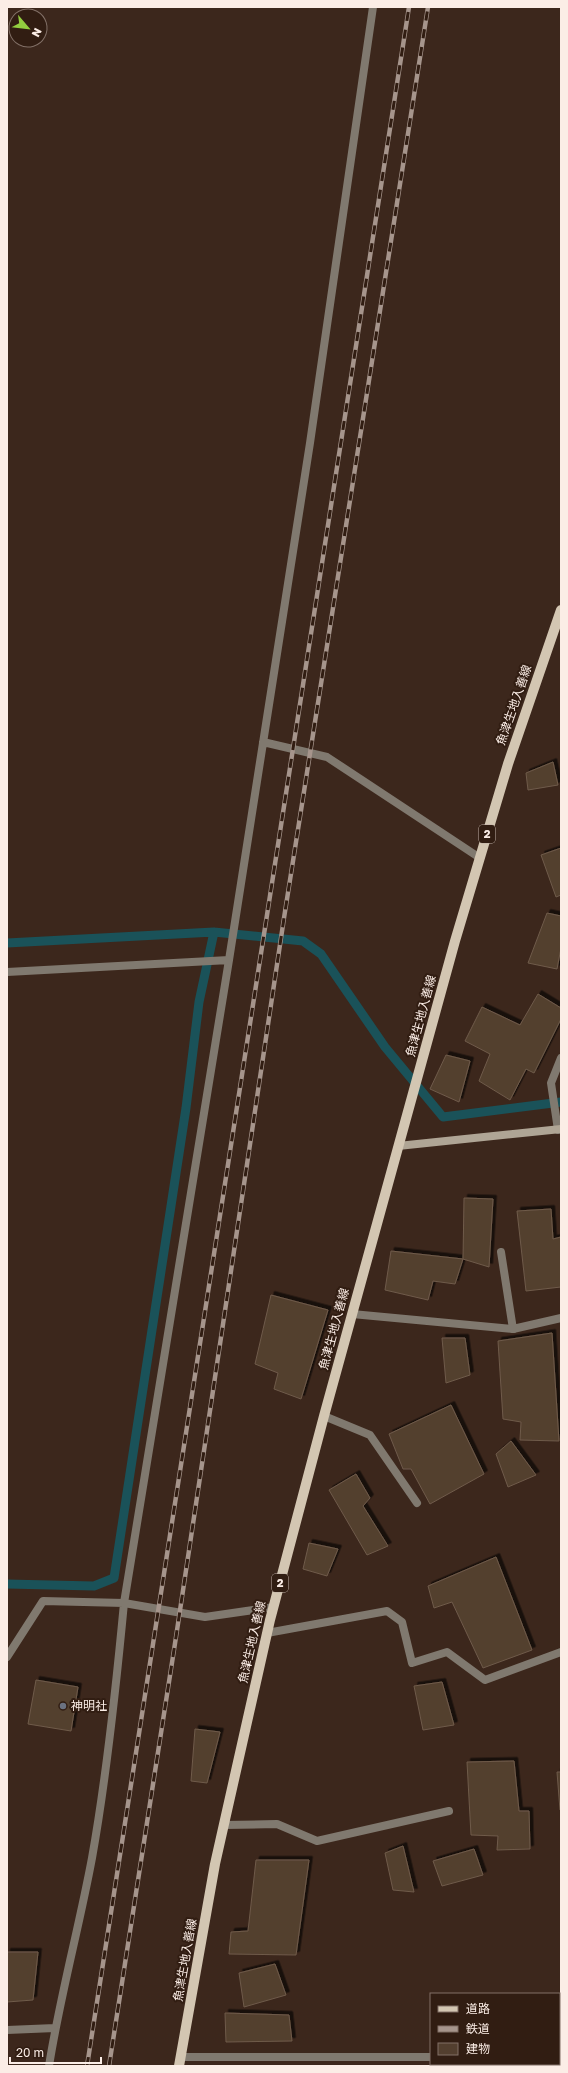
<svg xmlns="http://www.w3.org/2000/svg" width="568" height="2073" viewBox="0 0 568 2073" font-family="'Golos Text','Noto Sans JP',sans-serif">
  <defs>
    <filter id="shadow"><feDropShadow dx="3.5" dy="-3.5" stdDeviation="0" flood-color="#0009"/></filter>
  </defs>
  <rect width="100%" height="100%" fill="#3c271c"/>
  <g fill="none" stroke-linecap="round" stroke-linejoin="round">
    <path stroke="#1a5259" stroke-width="9" d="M 7,943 L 214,932 L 303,941 L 321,954 L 385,1047 L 443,1117 L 561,1102
      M 7,1584 L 94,1586 L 114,1578 L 186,1108 L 199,1002 L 214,932"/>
  </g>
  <path fill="#533f2f" stroke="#6f5b4a" filter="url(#shadow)" d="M 553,762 L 558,785 L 528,790 L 526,773 Z
    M 561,848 L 561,895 L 556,897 L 541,855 Z
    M 547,913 L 561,916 L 561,948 L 557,969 L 528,963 Z
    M 538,994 L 561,1008 L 561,1019 L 534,1073 L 526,1069 L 510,1100 L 479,1081 L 490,1054 L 465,1041 L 482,1007 L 520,1025 Z
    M 446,1055 L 470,1061 L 459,1102 L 430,1089 Z
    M 464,1198 L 493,1199 L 489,1267 L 463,1259 Z
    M 551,1209 L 553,1239 L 561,1237 L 561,1287 L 526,1291 L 517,1211 Z
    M 391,1251 L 463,1259 L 455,1284 L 433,1281 L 428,1300 L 385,1290 Z
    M 271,1295 L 328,1310 L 301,1399 L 274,1389 L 278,1373 L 255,1364 Z
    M 552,1333 L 559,1441 L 520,1440 L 521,1422 L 503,1419 L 498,1341 Z
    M 442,1338 L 465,1338 L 470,1375 L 446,1383 Z
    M 451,1405 L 484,1474 L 430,1504 L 411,1469 L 403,1469 L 389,1434 Z
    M 511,1441 L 536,1475 L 508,1487 L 496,1454 Z
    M 356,1474 L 370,1498 L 363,1506 L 388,1546 L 367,1555 L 329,1490 Z
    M 309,1543 L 338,1549 L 327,1576 L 303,1569 Z
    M 496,1557 L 532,1650 L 483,1668 L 452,1602 L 434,1608 L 428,1586 Z
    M 36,1680 L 78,1687 L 71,1731 L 28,1724 Z
    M 442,1682 L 454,1725 L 423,1730 L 414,1686 Z
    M 195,1729 L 220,1732 L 207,1783 L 191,1781 Z
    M 514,1761 L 519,1811 L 529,1811 L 530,1849 L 497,1850 L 498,1836 L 471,1835 L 467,1762 Z
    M 557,1772 L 561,1772 L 561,1811 L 560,1810 Z
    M 403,1846 L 414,1892 L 393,1890 L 385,1853 Z
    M 474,1849 L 483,1875 L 442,1886 L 433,1861 Z
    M 256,1860 L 309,1860 L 296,1955 L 229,1954 L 231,1932 L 248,1931 Z
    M 7,1952 L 38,1952 L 33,2000 L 7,2002 Z
    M 275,1964 L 286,1995 L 244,2007 L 239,1973 Z
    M 225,2013 L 289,2015 L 292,2041 L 226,2042 Z"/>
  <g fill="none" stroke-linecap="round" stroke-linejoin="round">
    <path stroke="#80796f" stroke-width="8" d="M 558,1130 L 551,1083 L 561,1058
      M 501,1252 L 513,1329
      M 324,1416 L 370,1435 L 417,1503
      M 267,1633 L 387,1611 L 402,1622 L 412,1663 L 447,1652 L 485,1680 L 561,1652
      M 224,1825 L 277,1824 L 317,1841 L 449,1811"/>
    <path stroke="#80796f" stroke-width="8" d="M 263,742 L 327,757 L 480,858
      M 7,972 L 229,960
      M 352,1314 L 513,1329 L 561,1318
      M 7,1657 L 43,1601 L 124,1603 L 205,1617 L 274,1607
      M 7,2030 L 55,2028
      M 180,2057 L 431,2057
      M 559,2057 L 561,2057
      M 49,2066 C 60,1996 79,1928 92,1858 C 107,1774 116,1688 124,1603 L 229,960 L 310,443 L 373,7"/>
    <path stroke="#afa595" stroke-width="8" d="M 398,1146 L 561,1129"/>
    <path stroke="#d3c6b2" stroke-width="10" d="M 179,2066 L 215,1864 L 270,1620 L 324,1416 L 455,941 L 508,764 L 561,610"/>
    <defs>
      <path id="rail" d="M 87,2066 L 409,7
        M 109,2066 L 176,1637 L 284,918 L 428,7"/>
    </defs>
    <use href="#rail" stroke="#a6958c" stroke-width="4.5"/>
    <use href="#rail" stroke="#311d12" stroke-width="3" stroke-dasharray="9" stroke-linecap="butt"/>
  </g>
  <circle fill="#6b7280" stroke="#311d12" stroke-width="1.5" cx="63" cy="1706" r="4"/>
  <g text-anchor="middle" stroke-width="4" stroke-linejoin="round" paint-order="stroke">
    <g fill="#311d12" stroke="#beafa6" stroke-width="1">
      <rect x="479" y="825" width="16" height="18" rx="3"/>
      <rect x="272" y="1574" width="16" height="18" rx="3"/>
    </g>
    <g font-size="11" font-weight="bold" fill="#fbede6">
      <text x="487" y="838">2</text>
      <text x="280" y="1587">2</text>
    </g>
    <g font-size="12" fill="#fbede6" stroke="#311d12">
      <text transform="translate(514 705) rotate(-71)" y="4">魚津生地入善線</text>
      <text transform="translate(421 1016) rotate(-75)" y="4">魚津生地入善線</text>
      <text transform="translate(334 1329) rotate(-75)" y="4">魚津生地入善線</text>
      <text transform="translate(252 1642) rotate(-77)" y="4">魚津生地入善線</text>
      <text transform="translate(185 1960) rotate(-80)" y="4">魚津生地入善線</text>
    </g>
    <g font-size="12" fill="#fbede6" stroke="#311d12" text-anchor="start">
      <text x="71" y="1710">神明社</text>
    </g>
  </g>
  <rect width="568" height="2073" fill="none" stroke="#fbede6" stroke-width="16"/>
  <rect x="430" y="1993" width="130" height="72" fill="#311d12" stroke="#827067"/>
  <rect x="438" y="2006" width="20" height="6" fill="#d3c6b2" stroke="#827067"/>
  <text x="466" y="2013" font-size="12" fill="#fbede6">道路</text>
  <rect x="438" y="2026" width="20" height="6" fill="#a6958c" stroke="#827067"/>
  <text x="466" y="2033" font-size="12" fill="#fbede6">鉄道</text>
  <rect x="438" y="2043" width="20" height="12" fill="#533f2f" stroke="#827067"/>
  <text x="466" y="2053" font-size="12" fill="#fbede6">建物</text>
  <g transform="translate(28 28) rotate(118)"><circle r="19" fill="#311d12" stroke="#827067"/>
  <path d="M0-3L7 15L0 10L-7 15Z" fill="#92cd3f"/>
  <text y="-6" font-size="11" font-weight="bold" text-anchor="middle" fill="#fbede6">N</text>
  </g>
  <path d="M10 2057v6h91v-6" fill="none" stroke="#fbede6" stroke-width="2"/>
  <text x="16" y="2057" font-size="12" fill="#fbede6" stroke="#311d12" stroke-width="3" paint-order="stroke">20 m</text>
</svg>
